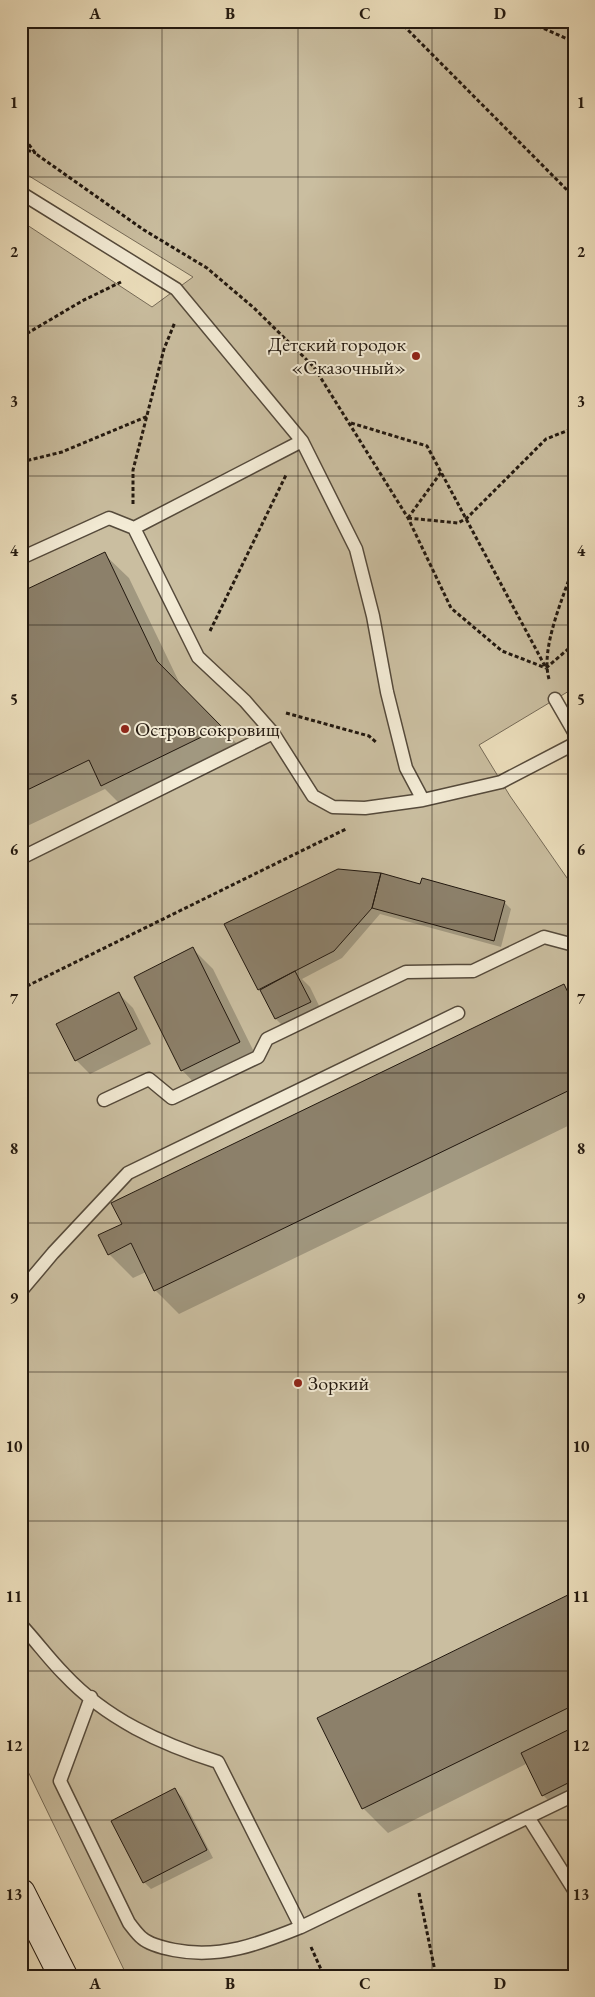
<svg xmlns="http://www.w3.org/2000/svg" width="595" height="1997" viewBox="0 0 595 1997" font-family="'EB Garamond',serif">
  <rect width="100%" height="100%" fill="#ede0be"/>
  <filter id="stains"><feTurbulence type="fractalNoise" baseFrequency=".004" numOctaves="4"/><feColorMatrix values="0 0 0 0 .2 0 0 0 0 .09 0 0 0 0 .02 0 0 0 .5 -.17"/></filter>
  <radialGradient id="worn" r=".72"><stop offset=".6" stop-color="#630" stop-opacity="0"/><stop offset="1" stop-color="#630" stop-opacity=".3"/></radialGradient>
  <path fill="#cabea0" stroke="#766b58" d="M 21,21 L 574,21 L 574,688 L 479,745 L 510,796 L 574,888 L 574,1976 L 127,1976 L 21,1757 L 21,221 L 152,307 L 193,277 L 21,171 Z"/>
  <path fill="#0003" d="M 104,554 L 129,578 L 181,686 L 245,752 L 126,810 L 105,789 L 21,829 L 21,620 Z
    M 421,885 L 504,902 L 511,909 L 501,947 L 380,914 L 342,958 L 302,979 L 310,987 L 324,1016 L 290,1033 L 276,1019 L 225,924 Z
    M 193,949 L 213,969 L 259,1062 L 202,1091 L 182,1070 Z
    M 563,986 L 574,996 L 574,1123 L 179,1314 L 155,1290 L 146,1272 L 133,1278 L 109,1254 Z
    M 119,994 L 133,1008 L 151,1044 L 90,1074 L 76,1060 Z
    M 574,1593 L 574,1801 L 557,1809 L 543,1795 L 528,1763 L 388,1833 L 363,1808 Z
    M 174,1789 L 182,1797 L 213,1858 L 151,1889 L 144,1882 Z"/>
  <path fill="#8c806a" stroke="#22180f" d="M 105,552 L 157,661 L 222,727 L 101,786 L 89,760 L 21,793 L 21,619 L 24,617 L 21,611 L 21,592 Z
    M 338,869 L 381,873 L 372,908 L 334,951 L 258,990 L 224,924 Z
    M 381,873 L 420,884 L 422,878 L 505,901 L 494,941 L 372,908 Z
    M 193,947 L 240,1042 L 181,1071 L 134,977 Z
    M 295,971 L 311,1002 L 275,1019 L 260,990 Z
    M 564,984 L 574,1005 L 574,1088 L 154,1291 L 131,1243 L 108,1255 L 98,1235 L 122,1224 L 111,1203 Z
    M 119,992 L 137,1029 L 75,1061 L 56,1024 Z
    M 574,1592 L 574,1705 L 362,1809 L 317,1718 Z
    M 574,1727 L 574,1780 L 542,1796 L 521,1753 Z
    M 175,1788 L 207,1850 L 143,1883 L 111,1821 Z"/>
  <g fill="none" stroke-linecap="round" stroke-linejoin="round">
    <defs>
      <path id="lane" d="M 21,193 L 176,289 L 302,441 L 356,549 L 373,616 L 387,692 L 406,768 L 423,800
        M 134,528 L 302,441
        M 21,558 L 109,518 L 134,528 L 198,657 L 245,701 L 273,733 L 313,796 L 333,807 L 365,808 L 423,800 L 501,782 L 574,744
        M 555,699 L 574,732
        M 21,858 L 273,733
        M 104,1100 L 149,1079 L 172,1098 L 258,1057 L 267,1039 L 406,972 L 473,971 L 544,937 L 574,945
        M 21,1291 L 53,1253 L 128,1173 L 458,1013
        M 21,1625 C 36,1641 49,1659 64,1674 C 106,1719 161,1744 218,1762 L 301,1927 L 574,1795
        M 91,1697 L 60,1781 L 129,1923 C 133,1928 137,1934 142,1938 C 150,1945 164,1948 174,1950 C 220,1959 259,1944 301,1927
        M 528,1817 L 574,1890"/>
      <path id="secondary" d="M 21,1893 L 63,1976"/>
    </defs>
    <use href="#lane" stroke="#554a3b" stroke-width="15"/>
    <use href="#secondary" stroke="#22180f" stroke-width="30"/>
    <path stroke="#22180f" stroke-width="3" stroke-dasharray="4 2.5" stroke-linecap="butt" d="M 399,21 L 574,197
      M 519,21 L 545,29 L 574,42
      M 543,21 L 545,28
      M 21,134 L 36,154 L 144,230 L 207,268 L 254,308 L 314,367 L 408,518 L 451,608 L 502,651 L 546,668
      M 21,148 L 36,153
      M 21,337 L 82,301 L 121,282
      M 351,423 L 427,446 L 546,668
      M 21,462 L 62,452 L 148,416
      M 133,504 L 133,470 L 164,349 L 175,322
      M 408,518 L 458,523 L 467,518 L 546,439 L 574,428
      M 408,518 L 442,471
      M 210,631 L 286,475
      M 546,668 L 574,644
      M 549,679 C 540,648 564,596 574,565
      M 286,713 L 369,736 L 377,743
      M 21,989 L 346,829
      M 419,1893 L 436,1976
      M 311,1947 L 324,1976"/>
    <use href="#lane" stroke="#f3ebd5" stroke-width="12"/>
    <use href="#secondary" stroke="#f3ebd5" stroke-width="28"/>
  </g>
  <path fill="none" stroke="#22180f" stroke-width="1" stroke-opacity="0.55" d="M 162,21 L 162,1976M 298,21 L 298,1976M 432,21 L 432,1976M 21,177 L 574,177M 21,326 L 574,326M 21,476 L 574,476M 21,625 L 574,625M 21,774 L 574,774M 21,924 L 574,924M 21,1073 L 574,1073M 21,1223 L 574,1223M 21,1372 L 574,1372M 21,1521 L 574,1521M 21,1671 L 574,1671M 21,1820 L 574,1820"/>
  <g fill="#8f2418" stroke="#f3ebd5" stroke-width="2">
    <circle cx="416" cy="356" r="5"/>
    <circle cx="125" cy="729" r="5"/>
    <circle cx="298" cy="1383" r="5"/>
  </g>
  <g text-anchor="middle" stroke-width="4" stroke-linejoin="round" paint-order="stroke">
    <g font-size="20" fill="#22180f" stroke="#f3ebd5" text-anchor="start">
      <text x="406" y="351" text-anchor="end">Детский городок<tspan x="406" dy="23">«Сказочный»</tspan></text>
      <text x="135" y="736">Остров сокровищ</text>
      <text x="308" y="1390">Зоркий</text>
    </g>
  </g>
  <rect width="595" height="1997" fill="none" stroke="#ede0be" stroke-width="55"/>
  <rect x="28" y="28" width="540" height="1942" fill="none" stroke="#22180f" stroke-width="2"/>
  <g font-size="16" text-anchor="middle" font-weight="bold" fill="#22180f">
    <text x="95" y="19">A</text>
    <text x="230" y="19">B</text>
    <text x="365" y="19">C</text>
    <text x="500" y="19">D</text>
    <text x="14" y="108">1</text>
    <text x="581" y="108">1</text>
    <text x="14" y="257">2</text>
    <text x="581" y="257">2</text>
    <text x="14" y="407">3</text>
    <text x="581" y="407">3</text>
    <text x="14" y="556">4</text>
    <text x="581" y="556">4</text>
    <text x="14" y="705">5</text>
    <text x="581" y="705">5</text>
    <text x="14" y="855">6</text>
    <text x="581" y="855">6</text>
    <text x="14" y="1004">7</text>
    <text x="581" y="1004">7</text>
    <text x="14" y="1154">8</text>
    <text x="581" y="1154">8</text>
    <text x="14" y="1303">9</text>
    <text x="581" y="1303">9</text>
    <text x="14" y="1452">10</text>
    <text x="581" y="1452">10</text>
    <text x="14" y="1602">11</text>
    <text x="581" y="1602">11</text>
    <text x="14" y="1751">12</text>
    <text x="581" y="1751">12</text>
    <text x="14" y="1900">13</text>
    <text x="581" y="1900">13</text>
    <text x="95" y="1989">A</text>
    <text x="230" y="1989">B</text>
    <text x="365" y="1989">C</text>
    <text x="500" y="1989">D</text>
  </g>
  <rect width="100%" height="100%" filter="url(#stains)"/>
  <rect width="100%" height="100%" fill="url(#worn)"/>
</svg>
